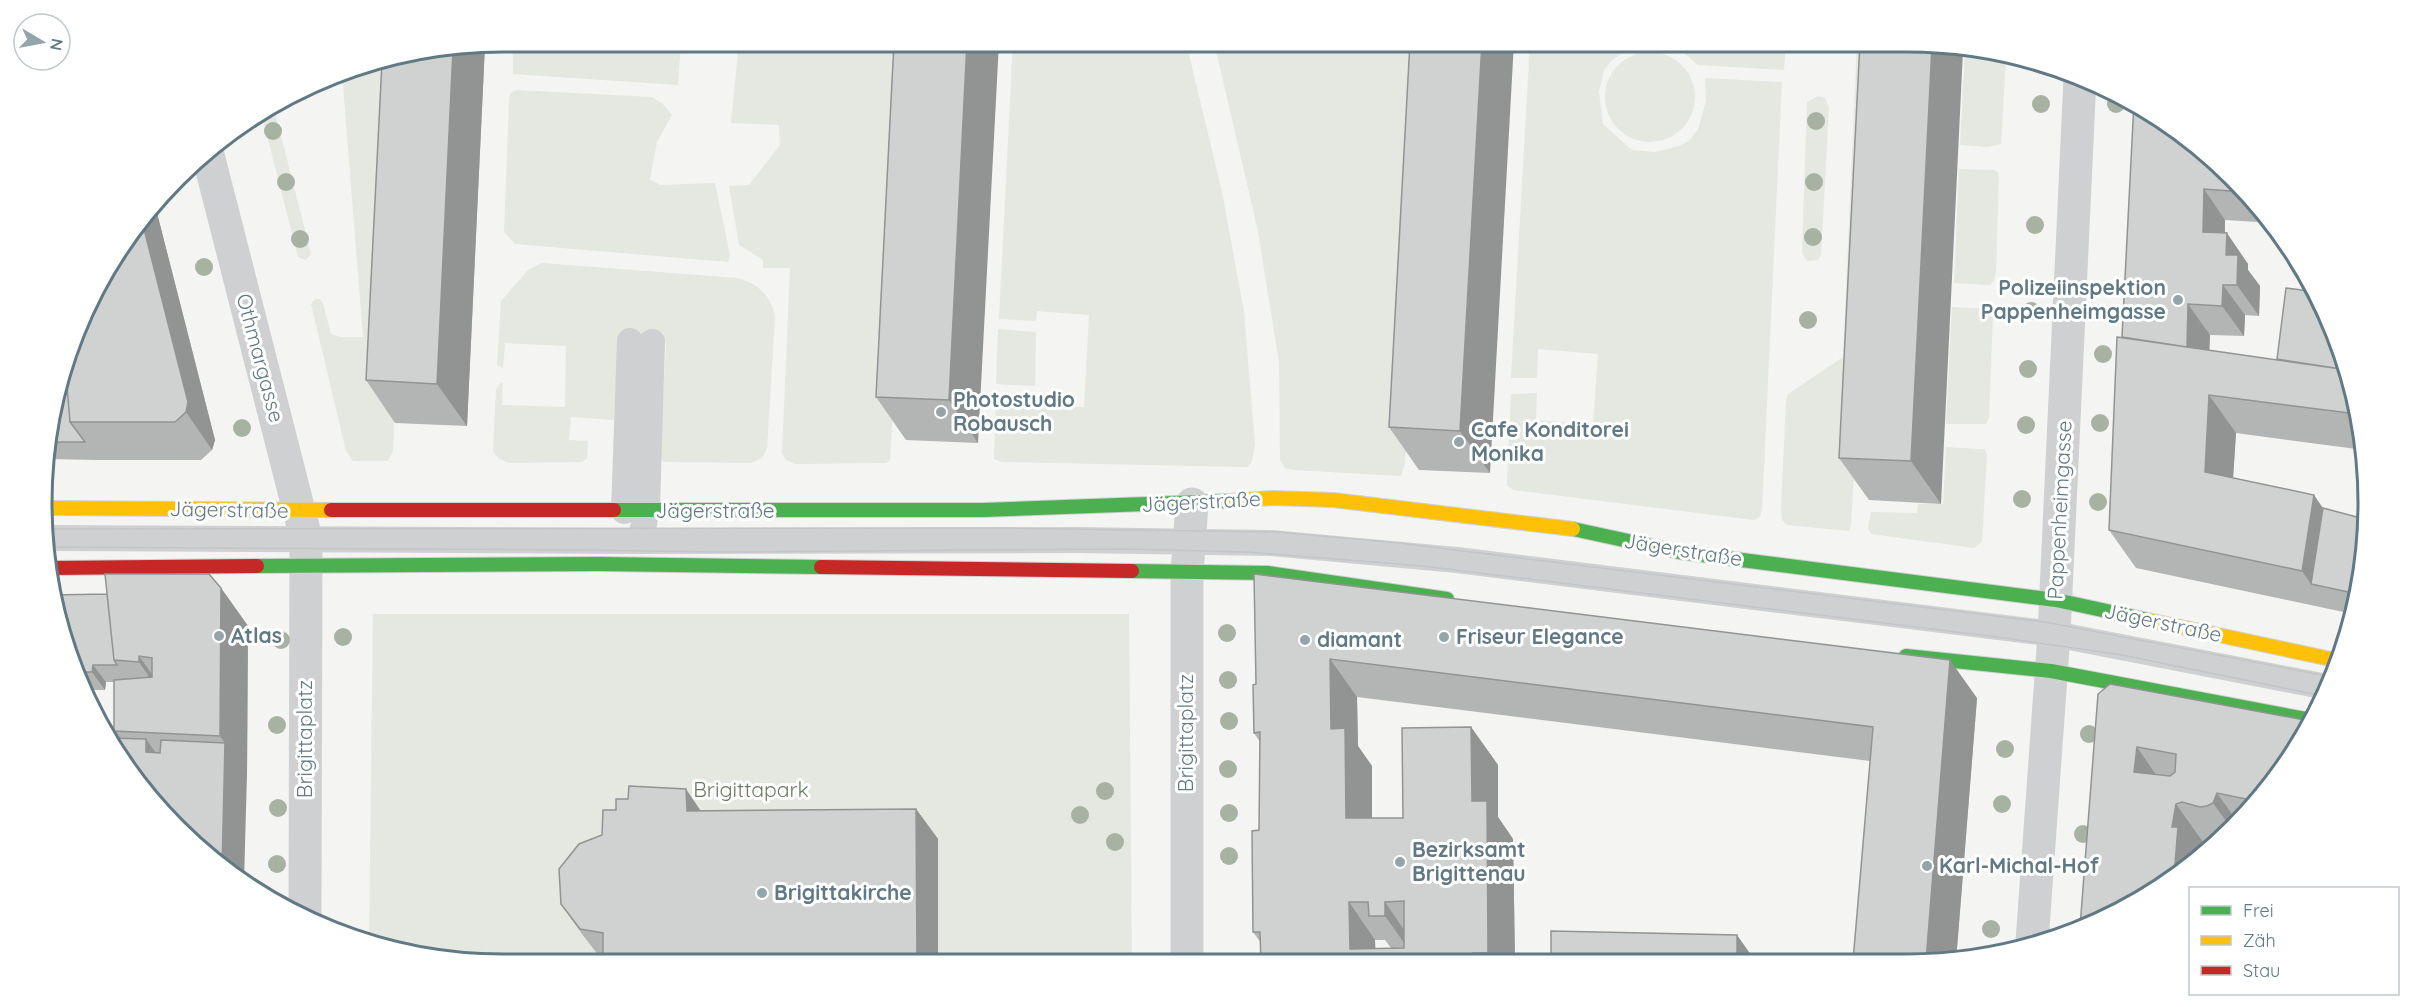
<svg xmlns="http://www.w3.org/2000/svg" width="2411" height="1007" viewBox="0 0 2411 1007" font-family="Quicksand,sans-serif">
  <rect width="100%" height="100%" fill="#f4f4f2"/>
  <path fill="#e4e8e0" d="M 513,42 L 681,42 L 678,85 L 513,74 Z
    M 739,42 L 927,42 L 896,356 L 890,460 L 886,463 L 795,464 L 786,460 L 782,453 L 790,268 L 763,268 L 763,260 L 739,245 L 729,186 L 749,185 L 780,145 L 779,125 L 731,123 Z
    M 1013,42 L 1186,42 L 1222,192 L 1244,312 L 1255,444 L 1252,461 L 1248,467 L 1002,462 L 994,459 L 996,397 L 1035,398 L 1034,405 L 1084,407 L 1089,315 L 1037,311 L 1036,321 L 999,319 Z
    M 1214,42 L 1441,42 L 1409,396 L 1405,463 L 1401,476 L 1294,470 L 1285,468 L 1280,460 L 1279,363 L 1258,231 Z
    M 1530,42 L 1786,42 L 1784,70 L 1698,65 L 1683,52 L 1666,46 L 1631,47 L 1611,61 L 1604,70 L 1599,92 L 1603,124 L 1632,150 L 1655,152 L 1679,146 L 1689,141 L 1698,129 L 1706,101 L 1705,78 L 1782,82 L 1762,510 L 1760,517 L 1754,520 L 1513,490 L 1507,485 L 1511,394 L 1537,393 L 1536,420 L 1593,424 L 1598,354 L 1538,349 L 1537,378 L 1511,378 Z
    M 1857,42 L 1891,42 L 1856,442 L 1851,525 L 1849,531 L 1787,525 L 1782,520 L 1781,508 L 1786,402 L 1788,394 L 1843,357 Z
    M 1965,51 L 2006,58 L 2001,144 L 1988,147 L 1960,145 Z
    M1605 97a45 45 0 1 1 90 0a45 45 0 1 1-90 0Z
    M 412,57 L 393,451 L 388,461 L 353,461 L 346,451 L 311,304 L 315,299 L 320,299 L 323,303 L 331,334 L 340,337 L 363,337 L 342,72 L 355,67 Z
    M 516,90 L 652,97 L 662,103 L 672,115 L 657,142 L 650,179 L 660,185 L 715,183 L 730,255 L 728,262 L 515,244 L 504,232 L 509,100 L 510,94 Z
    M 1818,96 L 1825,98 L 1829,107 L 1821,255 L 1818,260 L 1807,261 L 1802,253 L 1807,102 Z
    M 273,104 L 311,254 L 306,260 L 298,257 L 261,112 Z
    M 1959,169 L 1995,170 L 1999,174 L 1996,273 L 1994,281 L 1990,285 L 1954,283 Z
    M 542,263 L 737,278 C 758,283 771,296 775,317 L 767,449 L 762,458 L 751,463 L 664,462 L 660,459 L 666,343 L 618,341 L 614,420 L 571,417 L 569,440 L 588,441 L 587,458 L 582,462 L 509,463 L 499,459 L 493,451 L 496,390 L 499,384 L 503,382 L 502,405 L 565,407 L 566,346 L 505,343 L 503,368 L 497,365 L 501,301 L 528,270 Z
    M 1952,307 L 1990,309 L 1993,315 L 1989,418 L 1986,424 L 1946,424 Z
    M 998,329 L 1036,332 L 1035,386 L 996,384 Z
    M 1946,447 L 1980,449 L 1984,449 L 1987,454 L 1982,542 L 1974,548 L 1871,534 L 1868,528 L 1871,512 L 1917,513 L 1918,504 L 1943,504 Z
    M 373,614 L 1129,614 L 1132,963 L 504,965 L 369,943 Z"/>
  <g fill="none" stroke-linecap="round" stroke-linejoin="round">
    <defs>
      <path id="fast" d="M 614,510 L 983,510 L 1229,501
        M 1573,529 L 1679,552 L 2056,600 L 2148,620
        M 257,566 L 599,564 L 821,567
        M 1132,571 L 1268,573 L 1447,599
        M 1906,656 L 2051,671 L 2311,720"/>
      <path id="slow" d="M 1229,501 L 1272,498 L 1333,500 L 1573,529
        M 48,508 L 331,510
        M 2148,620 L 2340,661"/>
      <path id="jam" d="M 331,510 L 614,510
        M 821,567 L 1132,571
        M 50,568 L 257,566"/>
    </defs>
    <use href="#fast" stroke="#cfd1d2" stroke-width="16"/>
    <use href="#slow" stroke="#cfd1d2" stroke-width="16"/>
    <use href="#jam" stroke="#cfd1d2" stroke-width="16"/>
    <path stroke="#cfd0d1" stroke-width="26" d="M 624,511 L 630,341
      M 643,528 L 647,510 L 652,342
      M 49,538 L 636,541 L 1077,540 L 1271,543 L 1457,560 L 2054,634 L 2327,687"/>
    <path stroke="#cfd0d1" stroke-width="33" d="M 207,151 L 306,538 L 305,914
      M 2032,942 L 2054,634 L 2080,78
      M 1187,963 L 1187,573 L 1192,504"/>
    <use href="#fast" stroke="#4caf50" stroke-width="14"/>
    <use href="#slow" stroke="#ffc107" stroke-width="14"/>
    <use href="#jam" stroke="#c62828" stroke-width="14"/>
    <path stroke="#c4c5c6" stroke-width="1.5" d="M 49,529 L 1004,528 L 1277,532 L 1398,543 L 2045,622 L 2332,677
      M 49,547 L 578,550 L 717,552 L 1126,549 L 1247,552 L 1422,566 L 2005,638 L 2122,655 L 2323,696"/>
  </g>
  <g fill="#a8b2a2">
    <circle cx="2041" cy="104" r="9"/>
    <circle cx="2116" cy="104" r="9"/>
    <circle cx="1816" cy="121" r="9"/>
    <circle cx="273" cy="131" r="9"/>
    <circle cx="286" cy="182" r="9"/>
    <circle cx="1814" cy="182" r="9"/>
    <circle cx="2035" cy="225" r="9"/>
    <circle cx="1813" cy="237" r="9"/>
    <circle cx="300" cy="239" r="9"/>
    <circle cx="204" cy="267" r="9"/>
    <circle cx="2031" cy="311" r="9"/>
    <circle cx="1808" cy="320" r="9"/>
    <circle cx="2103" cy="354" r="9"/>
    <circle cx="2028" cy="369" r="9"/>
    <circle cx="2100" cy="423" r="9"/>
    <circle cx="2026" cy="425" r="9"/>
    <circle cx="242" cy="428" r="9"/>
    <circle cx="2022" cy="499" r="9"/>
    <circle cx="2098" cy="502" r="9"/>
    <circle cx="1227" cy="633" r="9"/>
    <circle cx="343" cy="637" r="9"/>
    <circle cx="281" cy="640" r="9"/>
    <circle cx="1228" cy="680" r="9"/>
    <circle cx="1229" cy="721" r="9"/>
    <circle cx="277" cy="725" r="9"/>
    <circle cx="2089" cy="734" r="9"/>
    <circle cx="2005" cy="749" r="9"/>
    <circle cx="1228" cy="769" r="9"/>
    <circle cx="1105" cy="791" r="9"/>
    <circle cx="2002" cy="804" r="9"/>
    <circle cx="278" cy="808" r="9"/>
    <circle cx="1229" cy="813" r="9"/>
    <circle cx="1080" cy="815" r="9"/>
    <circle cx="2083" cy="834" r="9"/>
    <circle cx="1115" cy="842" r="9"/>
    <circle cx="1229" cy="856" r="9"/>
    <circle cx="277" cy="864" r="9"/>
    <circle cx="1991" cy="929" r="9"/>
  </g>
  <path fill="#b3b5b5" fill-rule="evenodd" d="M 894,42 L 978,443 L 906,440 L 876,397 Z
    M 1410,42 L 1490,473 L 1419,470 L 1389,427 Z
    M 1860,42 L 1941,504 L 1869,500 L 1839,458 Z
    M 485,45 L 467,426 L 395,423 L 366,380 L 382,62 Z
    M 2212,156 L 2274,223 L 2225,220 L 2225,233 L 2248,264 L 2248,270 L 2260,286 L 2259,316 L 2245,315 L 2244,336 L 2210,335 L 2209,350 L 2353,384 L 2364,450 L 2236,433 L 2233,478 L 2323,508 L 2365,563 L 2353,614 L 2136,568 L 2109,530 L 2122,337 Z
    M 156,209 L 215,440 L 212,450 L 201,460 L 97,460 L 47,459 L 46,443 L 67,355 L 104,273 Z
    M 1254,574 L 1977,698 L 1956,961 L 1853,961 L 1870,761 L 1357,697 L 1358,746 L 1372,766 L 1372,818 L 1403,818 L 1471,727 L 1498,765 L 1498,817 L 1513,839 L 1515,962 L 1261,963 L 1261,943 L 1253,932 L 1259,830 L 1260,742 L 1254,733 L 1256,684 ZM 1375,940 L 1385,940 L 1391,948 L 1375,948 Z
    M 221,588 L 248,626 L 247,774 L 223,870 L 120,760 L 119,738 L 114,731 L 114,682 L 106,682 L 105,690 L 89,690 L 85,684 L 82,684 L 82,690 L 77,680 L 51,595 L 107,594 Z
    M 2098,694 L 2291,760 L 2219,843 L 2209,840 L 2203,842 L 2200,858 L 2111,918 Z
    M 916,809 L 938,839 L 938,964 L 607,965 L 604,960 L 602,960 L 582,934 L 561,904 L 701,810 Z"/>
  <path fill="#929393" d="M 967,42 L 999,42 L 978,443 L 949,400 Z
    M 1482,42 L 1514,42 L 1490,473 L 1460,431 Z
    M 485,45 L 467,426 L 437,384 L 453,50 Z
    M 1932,46 L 1963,51 L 1941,504 L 1911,461 Z
    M 2204,189 L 2225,220 L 2224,263 L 2203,232 Z
    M 156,209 L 215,440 L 212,450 L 186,412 L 143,225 Z
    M 2227,233 L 2248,264 L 2248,270 L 2260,286 L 2259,316 L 2237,285 L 2226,255 Z
    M 2223,285 L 2245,315 L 2244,336 L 2222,306 Z
    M 2188,304 L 2210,335 L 2208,384 L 2186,353 Z
    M 2354,388 L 2360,426 L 2358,426 L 2349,413 Z
    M 2209,395 L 2236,433 L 2231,510 L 2205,472 Z
    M 2314,495 L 2340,533 L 2311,584 L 2302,571 Z
    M 221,588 L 248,626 L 247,774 L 244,881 L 222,869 L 225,743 L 220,736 Z
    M 139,656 L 166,694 L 165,700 L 139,662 Z
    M 1330,659 L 1357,697 L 1358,746 L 1372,766 L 1372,855 L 1346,818 L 1331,729 Z
    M 1950,660 L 1977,698 L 1956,961 L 1926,961 Z
    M 93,665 L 106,682 L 105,690 L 92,672 Z
    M 75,673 L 82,684 L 82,690 L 77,680 Z
    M 1471,727 L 1498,765 L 1498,817 L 1513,839 L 1515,962 L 1495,962 L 1488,953 L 1472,801 Z
    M 146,739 L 168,770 L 146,752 Z
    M 2137,747 L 2163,785 L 2134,772 Z
    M 686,789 L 707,820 L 687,811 Z
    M 2217,793 L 2237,821 L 2231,828 L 2213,803 Z
    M 2176,804 L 2203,842 L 2200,858 L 2174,876 L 2172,827 Z
    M 916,809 L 938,839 L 938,964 L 919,964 L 917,960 Z
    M 1349,902 L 1375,940 L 1376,963 L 1350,949 Z
    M 1385,902 L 1411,940 L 1412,954 L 1385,916 Z
    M 1737,935 L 1756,962 L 1737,962 Z
    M 1473,953 L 1479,962 L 1473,962 Z"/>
  <path fill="#d0d2d2" stroke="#929393" stroke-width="1.5" fill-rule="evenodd" d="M 894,42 L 967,42 L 949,400 L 876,397 Z
    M 1410,42 L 1482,42 L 1460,431 L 1389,427 Z
    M 1860,42 L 1908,42 L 1932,46 L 1911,461 L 1839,458 Z
    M 453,50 L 437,384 L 366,380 L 382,62 Z
    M 2134,102 L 2138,104 L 2212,156 L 2245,192 L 2204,189 L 2203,232 L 2227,233 L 2226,255 L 2238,255 L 2237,285 L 2223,285 L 2222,306 L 2188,304 L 2187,347 L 2122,337 Z
    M 143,225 L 188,402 L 186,412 L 175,422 L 70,422 L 65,362 L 67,355 L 104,273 Z
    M 2286,288 L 2317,292 L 2321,299 L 2348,370 L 2277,359 Z
    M 2117,337 L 2348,370 L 2354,388 L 2349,413 L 2209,395 L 2205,472 L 2314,495 L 2302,571 L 2109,530 Z
    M 65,362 L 70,422 L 85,442 L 46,442 Z
    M 2368,470 L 2365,563 L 2358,594 L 2311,584 L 2323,508 L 2357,517 Z
    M 105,574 L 209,574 L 221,588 L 220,736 L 114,731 L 114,680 L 152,677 L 152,658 L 139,656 L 139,662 L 114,660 Z
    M 1254,574 L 1950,660 L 1926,961 L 1853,961 L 1873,727 L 1330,659 L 1331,729 L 1345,728 L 1346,818 L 1403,818 L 1402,728 L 1471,727 L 1472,801 L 1487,801 L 1488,953 L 1473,953 L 1473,962 L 1261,963 L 1260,932 L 1253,932 L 1252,831 L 1259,830 L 1260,732 L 1254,733 L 1253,685 L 1256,684 ZM 1404,901 L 1404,948 L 1350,949 L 1349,902 L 1368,902 L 1369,916 L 1385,916 L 1385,902 Z
    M 107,594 L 114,660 L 117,665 L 93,665 L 92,672 L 76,672 L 77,666 L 73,666 L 51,595 Z
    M 2110,684 L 2310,721 L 2291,760 L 2256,801 L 2217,793 L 2213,803 L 2207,806 L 2200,807 L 2182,802 L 2176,804 L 2172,827 L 2178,827 L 2174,876 L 2111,918 L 2080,927 L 2098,694 ZM 2137,747 L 2176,754 L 2175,772 L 2170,776 L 2134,772 Z
    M 108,738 L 146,739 L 146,752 L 160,753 L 161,740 L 225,743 L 222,869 L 141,783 L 141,777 L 136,777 L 120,760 Z
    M 629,786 L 686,789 L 687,811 L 916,809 L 917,960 L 678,959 L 677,965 L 616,965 L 616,959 L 603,959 L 603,933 L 580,929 L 561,904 L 559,869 L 579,844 L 602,835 L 603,810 L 616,810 L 616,799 L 628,799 Z
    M 1551,931 L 1737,935 L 1737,962 L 1551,962 Z"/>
  <g fill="#94a4ab" stroke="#fff" stroke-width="2">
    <circle cx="2178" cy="300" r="6"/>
    <circle cx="941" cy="412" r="6"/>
    <circle cx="1459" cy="442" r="6"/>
    <circle cx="219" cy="636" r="6"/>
    <circle cx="1444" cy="637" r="6"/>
    <circle cx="1305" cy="640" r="6"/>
    <circle cx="1400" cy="862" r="6"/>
    <circle cx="1927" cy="866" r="6"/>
    <circle cx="762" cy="893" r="6"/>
  </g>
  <g text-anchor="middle" stroke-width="6" stroke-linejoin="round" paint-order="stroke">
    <g font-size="21" font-weight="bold" fill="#617985" stroke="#fff" text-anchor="start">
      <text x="2166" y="295" text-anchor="end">Polizeiinspektion<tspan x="2166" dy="24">Pappenheimgasse</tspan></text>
      <text x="953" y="407">Photostudio<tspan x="953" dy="24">Robausch</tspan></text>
      <text x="1471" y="437">Cafe Konditorei<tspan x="1471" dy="24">Monika</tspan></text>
      <text x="231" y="643">Atlas</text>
      <text x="1456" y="644">Friseur Elegance</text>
      <text x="1317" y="647">diamant</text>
      <text x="1412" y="857">Bezirksamt<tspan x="1412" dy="24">Brigittenau</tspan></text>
      <text x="1939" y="873">Karl-Michal-Hof</text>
      <text x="774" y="900">Brigittakirche</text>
    </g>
    <g font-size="21" fill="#617985" stroke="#fff">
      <text transform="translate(260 358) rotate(75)" y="7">Othmargasse</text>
      <text transform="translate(1201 502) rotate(-3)" y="7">Jägerstraße</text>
      <text transform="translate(229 510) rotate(1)" y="7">Jägerstraße</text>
      <text transform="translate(2060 510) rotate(-87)" y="7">Pappenheimgasse</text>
      <text x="715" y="518">Jägerstraße</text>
      <text transform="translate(1683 550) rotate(9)" y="7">Jägerstraße</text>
      <text transform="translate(2163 623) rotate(12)" y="7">Jägerstraße</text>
      <text transform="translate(1186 733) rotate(-90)" y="7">Brigittaplatz</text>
      <text transform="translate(305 739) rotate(-90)" y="7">Brigittaplatz</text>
    </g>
    <g font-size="21" fill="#697c61" stroke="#fff">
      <text x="751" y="797">Brigittapark</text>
    </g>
  </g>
  <path d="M0 0H2411V1007H0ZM503 52H1907A451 451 0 0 1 2358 503V503A451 451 0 0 1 1907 954H503A451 451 0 0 1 52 503V503A451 451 0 0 1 503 52Z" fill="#fff" fill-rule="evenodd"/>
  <path fill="none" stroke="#617985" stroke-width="3" d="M503 52H1907A451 451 0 0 1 2358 503V503A451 451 0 0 1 1907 954H503A451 451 0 0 1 52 503V503A451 451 0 0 1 503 52Z"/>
  <rect x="2189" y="887" width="210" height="108" fill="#ffffff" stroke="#c0c9ce" stroke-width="1.5"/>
  <rect x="2201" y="906" width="30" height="9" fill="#4caf50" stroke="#c0c9ce" stroke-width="1.5"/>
  <text x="2243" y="917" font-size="18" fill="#617985">Frei</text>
  <rect x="2201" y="936" width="30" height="9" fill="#ffc107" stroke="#c0c9ce" stroke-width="1.5"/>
  <text x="2243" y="947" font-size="18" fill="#617985">Zäh</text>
  <rect x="2201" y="966" width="30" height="9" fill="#c62828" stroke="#c0c9ce" stroke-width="1.5"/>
  <text x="2243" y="977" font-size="18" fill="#617985">Stau</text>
  <g transform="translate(42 42) rotate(100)"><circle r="28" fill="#ffffff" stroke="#c0c9ce" stroke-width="1.5"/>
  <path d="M0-4.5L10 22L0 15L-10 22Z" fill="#94a4ab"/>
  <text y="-9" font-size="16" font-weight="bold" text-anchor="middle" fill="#617985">N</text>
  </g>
</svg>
